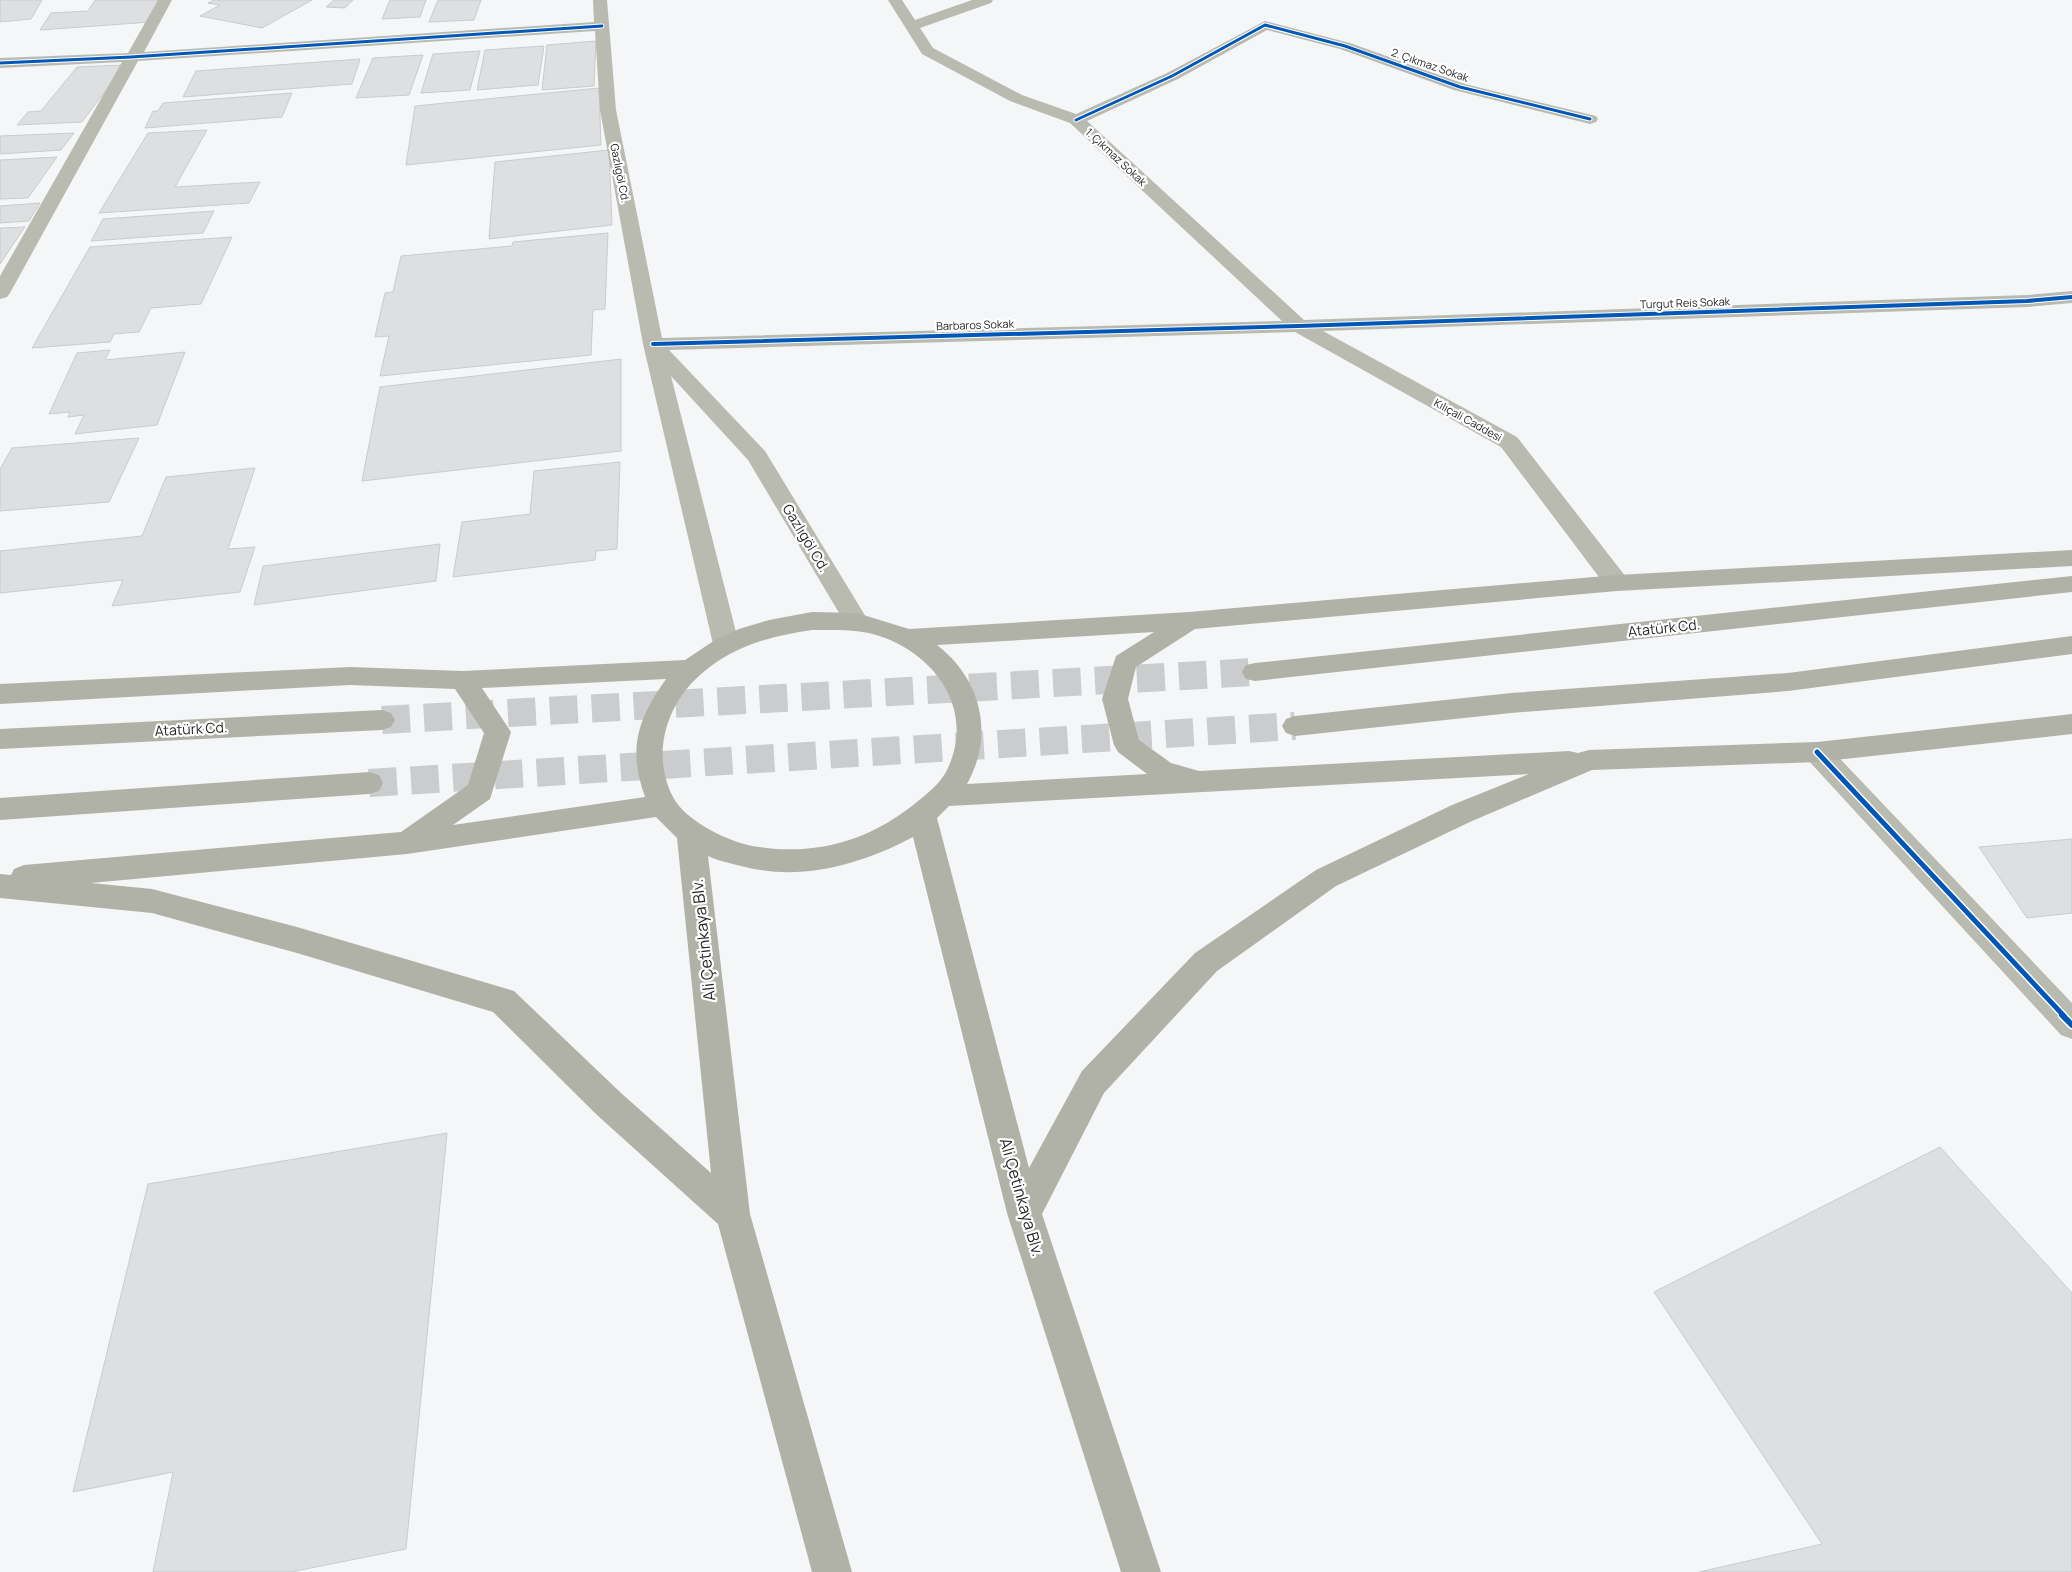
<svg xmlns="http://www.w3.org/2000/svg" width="2072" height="1572" viewBox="0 0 2072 1572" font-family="Manrope,sans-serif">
  <rect width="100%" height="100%" fill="#f4f6f8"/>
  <path fill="#dedfe0" stroke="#cacbcc" d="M 0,0 L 42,0 L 31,19 L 0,22 Z
    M 95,0 L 164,0 L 151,22 L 40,30 L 51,13 L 88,11 Z
    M 214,0 L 312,0 L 262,28 L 200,16 L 220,5 L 208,3 Z
    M 334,0 L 353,0 L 345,8 L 326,7 Z
    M 390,0 L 426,0 L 420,17 L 382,19 Z
    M 438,0 L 481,0 L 474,20 L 429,22 Z
    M 596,41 L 594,86 L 542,90 L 547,45 Z
    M 544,46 L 538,85 L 477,90 L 485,50 Z
    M 480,51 L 470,90 L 421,93 L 433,54 Z
    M 423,55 L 409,95 L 356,98 L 373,58 Z
    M 360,59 L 352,84 L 183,97 L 196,71 Z
    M 125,65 L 82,122 L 17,125 L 28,112 L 41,111 L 77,67 Z
    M 599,88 L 601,145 L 406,165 L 415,106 Z
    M 292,93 L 282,117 L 145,128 L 153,111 L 158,111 L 163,103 Z
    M 207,130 L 175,187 L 260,182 L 249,203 L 99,213 L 148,133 Z
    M 74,133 L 61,150 L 0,154 L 0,136 Z
    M 609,150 L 612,225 L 489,239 L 495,162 Z
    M 57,157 L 28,198 L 0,199 L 0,160 Z
    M 40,203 L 29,221 L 0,223 L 0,206 Z
    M 214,211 L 203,233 L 91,241 L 103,219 Z
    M 25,227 L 0,264 L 0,228 Z
    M 608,233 L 605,309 L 593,310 L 591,355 L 380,376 L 389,336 L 375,337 L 385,293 L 393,292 L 401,256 L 512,246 L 513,242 Z
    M 232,237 L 201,304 L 151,308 L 139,332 L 114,334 L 110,342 L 32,348 L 90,247 Z
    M 110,350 L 105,360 L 185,352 L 157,425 L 75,434 L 84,415 L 68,417 L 70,412 L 49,414 L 77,353 Z
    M 621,359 L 621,451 L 362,481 L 380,387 Z
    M 139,438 L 109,502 L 0,511 L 0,469 L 12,448 Z
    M 620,462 L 617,549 L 596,551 L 595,560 L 453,577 L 462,522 L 530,514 L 534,471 Z
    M 255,468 L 228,549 L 255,547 L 240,592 L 112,606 L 123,580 L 0,593 L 0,551 L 142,536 L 166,477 Z
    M 440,544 L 436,581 L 254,605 L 263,566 Z
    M 2072,839 L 2072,913 L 2027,918 L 1979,847 Z
    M 447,1133 L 406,1549 L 291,1572 L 153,1572 L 173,1472 L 73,1492 L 148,1184 Z
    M 1940,1147 L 2072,1293 L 2072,1572 L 1699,1572 L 1822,1544 L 1654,1292 Z"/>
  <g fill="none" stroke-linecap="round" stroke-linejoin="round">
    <path stroke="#caccce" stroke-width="28" stroke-dasharray="28 14" stroke-linecap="butt" d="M 382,720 L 1255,672
      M 369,783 L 1295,726"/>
    <path fill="#b9bbb1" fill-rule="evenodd" d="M 158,0 L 172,0 L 144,52 L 594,22 L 593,0 L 607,0 L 616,110 L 662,338 L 1282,321 L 1070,123 L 1010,101 L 922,54 L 888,0 L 902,0 L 915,20 L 972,0 L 993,0 L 991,3 L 920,28 L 933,48 L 1022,95 L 1076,114 L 1167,73 L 1265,21 L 1350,43 L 1465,84 L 1596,116 L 1598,119 L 1596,122 L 1590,124 L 1454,90 L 1340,49 L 1267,30 L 1178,79 L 1087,121 L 1304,320 L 2027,295 L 2072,291 L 2072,303 L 2027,307 L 1323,331 L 1517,437 L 1626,577 L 1629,583 L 1626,589 L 1617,591 L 1608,589 L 1501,447 L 1295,332 L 669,350 L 765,451 L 869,622 L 866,628 L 857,631 L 848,628 L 748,460 L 671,376 L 739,644 L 735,650 L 726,653 L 717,650 L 713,644 L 643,344 L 600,110 L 595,31 L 138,61 L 10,293 L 7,297 L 0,299 L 0,276 L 122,62 L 0,68 L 0,58 L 128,53 Z
      M 1817,742 L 1827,745 L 2072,1003 L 2072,1039 L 2061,1035 L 1807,759 L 1804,752 L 1807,745 Z"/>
    <path fill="#b0b2a7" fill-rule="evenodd" d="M 2072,550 L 2072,566 L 1617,591 L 1195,629 L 1136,667 L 1128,699 L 1139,740 L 1171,763 L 1199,771 L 1569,751 L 1578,753 L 1589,750 L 1817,742 L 2072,714 L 2072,734 L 1817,762 L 1592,770 L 1472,821 L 1336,886 L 1217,971 L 1104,1093 L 1042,1214 L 1161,1572 L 1121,1572 L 1007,1213 L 913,837 C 860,865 800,882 741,866 C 730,863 718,861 708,856 L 750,1214 L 852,1572 L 812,1572 L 718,1224 L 597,1115 L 493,1012 L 297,953 L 152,913 L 0,898 L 0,874 L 11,875 L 14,869 L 24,865 L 401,832 L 468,785 L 484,733 L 455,689 L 350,685 L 0,704 L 0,684 L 350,667 L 462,671 L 685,660 L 718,638 L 739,629 L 769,620 L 812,612 L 857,613 L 909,629 L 1189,612 L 1617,575 ZM 812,630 C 831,630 850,629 869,633 C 931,648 979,708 946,772 C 940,783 928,793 918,801 C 873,839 819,856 759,847 C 732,844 686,822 673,797 C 651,755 666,705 700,675 C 733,646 770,636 812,630 ZM 1154,632 L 1116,656 L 1102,699 L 1114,745 L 1118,752 L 1147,774 L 967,784 C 995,734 981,679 937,645 ZM 666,679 C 637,720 628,749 645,797 L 453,825 L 490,799 L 511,732 L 482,688 ZM 1529,774 L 1452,805 L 1316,870 L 1195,953 L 1082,1071 L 1029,1168 L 937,818 L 949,806 ZM 656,817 L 677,838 L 711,1173 L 621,1093 L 514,991 L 297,927 L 152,889 L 91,883 L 407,854 Z
      M 2072,576 L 2072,592 L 1255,681 L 1246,679 L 1242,672 L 1246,665 L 1255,663 Z
      M 2072,636 L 2072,654 L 1788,691 L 1511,713 L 1295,736 L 1286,733 L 1282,726 L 1286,719 L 1295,716 L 1511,693 L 1788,673 Z
      M 382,710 L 391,713 L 395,720 L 391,727 L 382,730 L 0,749 L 0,729 Z
      M 369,772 L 379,775 L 383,783 L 379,791 L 369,794 L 0,820 L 0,798 Z"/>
    <defs>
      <path id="cycleway-far3" d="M 0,63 L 131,57 L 602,26
        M 1076,120 L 1172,76 L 1265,25 L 1345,46 L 1460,87 L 1590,119"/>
      <path id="cycleway-far2" d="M 653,344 L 1299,326 L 2027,301 L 2072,297"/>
      <path id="cycleway-far1" d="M 1817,752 L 2064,1016"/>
      <path id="cycleway" d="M 2062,1015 L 2072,1025"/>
    </defs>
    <use href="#cycleway-far3" stroke="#fff" stroke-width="5"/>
    <use href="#cycleway-far2" stroke="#fff" stroke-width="6"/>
    <use href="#cycleway-far1" stroke="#fff" stroke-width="8"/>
    <use href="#cycleway" stroke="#fff" stroke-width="9"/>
    <use href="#cycleway-far3" stroke="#0057b8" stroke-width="3"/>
    <use href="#cycleway-far2" stroke="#0057b8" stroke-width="4"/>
    <use href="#cycleway-far1" stroke="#0057b8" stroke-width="5"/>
    <use href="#cycleway" stroke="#0057b8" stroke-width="6"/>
  </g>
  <g text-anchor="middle" stroke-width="4.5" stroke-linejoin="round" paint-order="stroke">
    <g font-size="11" fill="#232425" stroke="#fff">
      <text transform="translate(1430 65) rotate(19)" y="4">2. Çıkmaz Sokak</text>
      <text transform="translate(1116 157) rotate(43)" y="4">1. Çıkmaz Sokak</text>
      <text transform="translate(620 173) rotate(79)" y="4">Gazlıgöl Cd.</text>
      <text transform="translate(1685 303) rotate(-2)" y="4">Turgut Reis Sokak</text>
      <text transform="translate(975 325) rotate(-2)" y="4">Barbaros Sokak</text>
      <text transform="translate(1468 420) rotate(29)" y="4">Kılıçali Caddesi</text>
    </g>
    <g font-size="14" fill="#232425" stroke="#fff">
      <text transform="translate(806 538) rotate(59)" y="5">Gazlıgöl Cd.</text>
      <text transform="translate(1664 628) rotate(-6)" y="5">Atatürk Cd.</text>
      <text transform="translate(191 729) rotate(-3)" y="5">Atatürk Cd.</text>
    </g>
    <g font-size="16" fill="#232425" stroke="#fff">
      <text transform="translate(703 940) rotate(-96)" y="6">Ali Çetinkaya Blv.</text>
      <text transform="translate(1022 1197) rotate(74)" y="6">Ali Çetinkaya Blv.</text>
    </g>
  </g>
</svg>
